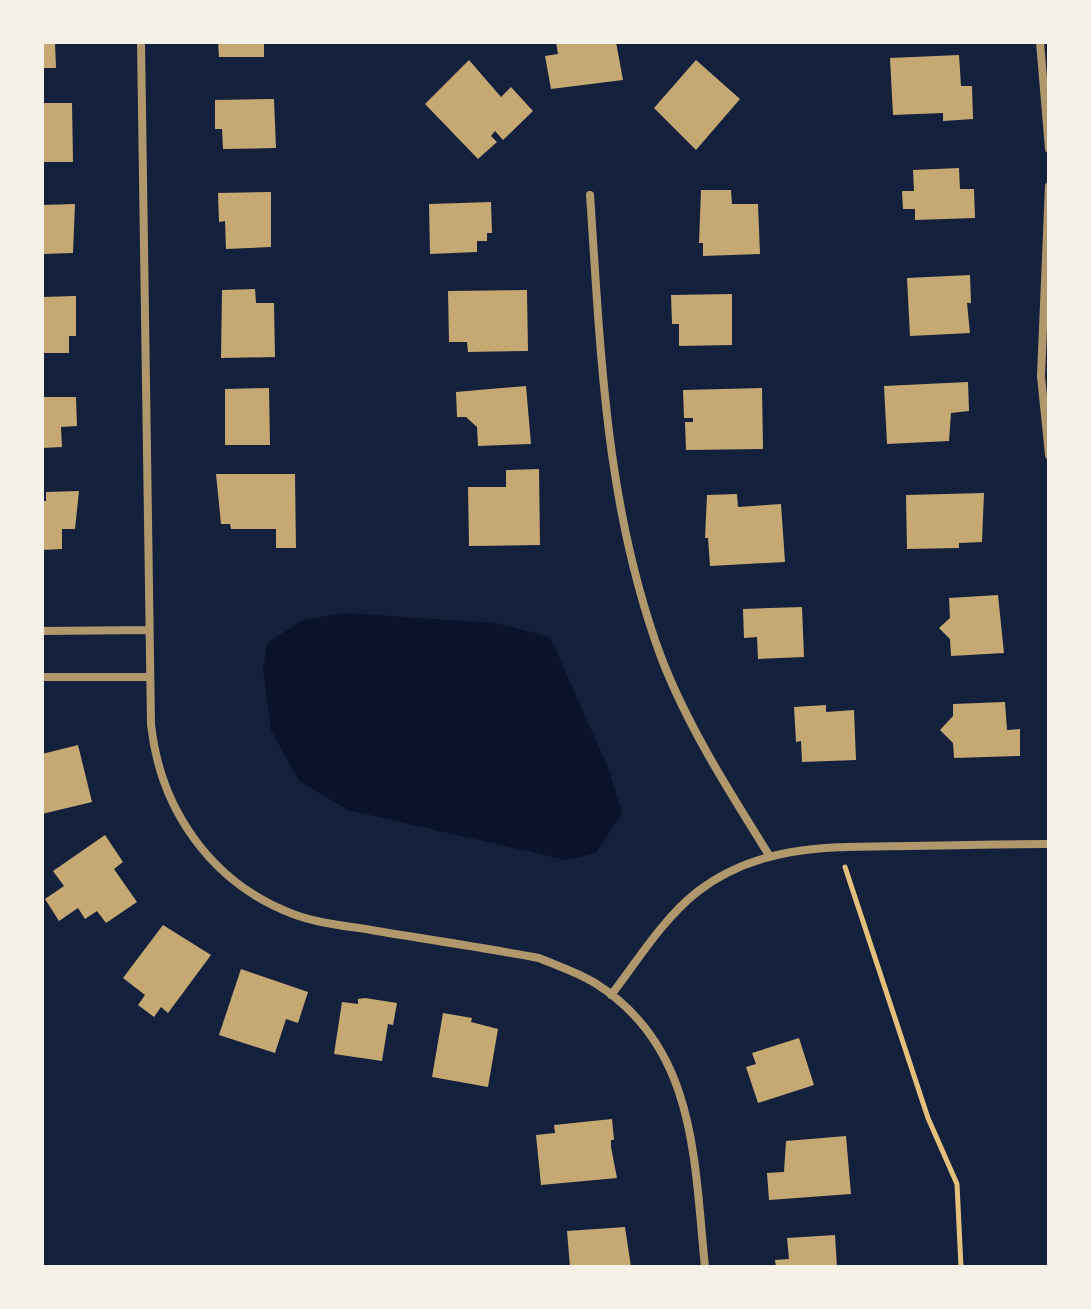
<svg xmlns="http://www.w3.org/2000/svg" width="1091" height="1309" viewBox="0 0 1091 1309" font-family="'Source Serif 4',serif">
  <rect width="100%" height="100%" fill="#14213d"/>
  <path fill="#0b132b" d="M 344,613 L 496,623 L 550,637 L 609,770 L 622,813 L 596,853 L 566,860 L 348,810 L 299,781 L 271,730 L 263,670 L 267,643 L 303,620 Z"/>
  <path fill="#c6a872" d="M 42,42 L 55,42 L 56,68 L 42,68 Z
    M 218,42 L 264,42 L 264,57 L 219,57 Z
    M 556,42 L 616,42 L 623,80 L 551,89 L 545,56 L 558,54 Z
    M 959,55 L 961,86 L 972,86 L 973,119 L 943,121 L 943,113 L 893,115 L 890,58 Z
    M 469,60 L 501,97 L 511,87 L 533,111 L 503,140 L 495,131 L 491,136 L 497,142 L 478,159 L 425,104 Z
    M 696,60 L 740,99 L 696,150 L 654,108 Z
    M 274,99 L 276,148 L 223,149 L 222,129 L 215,129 L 215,100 Z
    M 42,103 L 72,103 L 73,162 L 42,162 Z
    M 959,168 L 960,189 L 974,189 L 975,218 L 915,220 L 915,209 L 903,209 L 902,191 L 914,191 L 913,170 Z
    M 701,190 L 731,190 L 732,204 L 758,204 L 760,254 L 703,256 L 703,243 L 699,243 Z
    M 271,192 L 271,247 L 226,249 L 225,221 L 219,222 L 218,193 Z
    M 491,202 L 492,233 L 487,233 L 487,241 L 477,241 L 477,252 L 430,254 L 429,204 Z
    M 75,204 L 73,253 L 42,254 L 42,205 Z
    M 970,275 L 971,303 L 967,303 L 970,333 L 910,336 L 907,278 Z
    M 255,289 L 256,303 L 274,303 L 275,357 L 221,358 L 222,290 Z
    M 527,290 L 528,351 L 468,352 L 467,342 L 449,342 L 448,291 Z
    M 732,294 L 732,345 L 679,346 L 679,324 L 672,324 L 671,295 Z
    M 76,296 L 76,336 L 69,336 L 69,353 L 42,353 L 42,297 Z
    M 968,382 L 969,411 L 951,413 L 949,441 L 887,444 L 884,386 Z
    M 526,386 L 531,444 L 478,446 L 477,427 L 466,417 L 457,417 L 456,392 Z
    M 269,388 L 270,445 L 225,445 L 225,389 Z
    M 762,388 L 763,449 L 686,450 L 685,422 L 693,422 L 693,418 L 684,418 L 683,390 Z
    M 42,397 L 76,397 L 77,426 L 61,427 L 62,447 L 42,448 Z
    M 539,469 L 540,545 L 469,546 L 468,487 L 506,487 L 506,470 Z
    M 216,474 L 295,474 L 296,548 L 276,548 L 276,529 L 231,529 L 230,524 L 221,524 Z
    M 79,491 L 75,529 L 62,529 L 62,549 L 42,550 L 42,501 L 46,501 L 46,492 Z
    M 984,493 L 982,542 L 959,543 L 959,548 L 907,549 L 906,495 Z
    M 737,494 L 738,507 L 781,504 L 785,562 L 710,566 L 708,538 L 705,538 L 707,495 Z
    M 998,595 L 1004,653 L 951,656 L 950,639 L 939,628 L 950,618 L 949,598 Z
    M 802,607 L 804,657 L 758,659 L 757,637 L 744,638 L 743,609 Z
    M 1005,702 L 1007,730 L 1020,729 L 1020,756 L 954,758 L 953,743 L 940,730 L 953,716 L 953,704 Z
    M 826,705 L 826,712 L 854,710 L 856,760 L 802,762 L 801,741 L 796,742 L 794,707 Z
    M 78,745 L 92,802 L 42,814 L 42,754 Z
    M 105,835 L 123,862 L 114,869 L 137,902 L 106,923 L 97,911 L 85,919 L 78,908 L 59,921 L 45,899 L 64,886 L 53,871 Z
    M 163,925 L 211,955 L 168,1013 L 161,1007 L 154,1017 L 138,1005 L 145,995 L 123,978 Z
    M 241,969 L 308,992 L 298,1023 L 286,1019 L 275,1053 L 219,1035 Z
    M 365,998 L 397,1003 L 393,1025 L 388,1024 L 382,1061 L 334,1054 L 342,1002 L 358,1004 L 358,999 Z
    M 443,1013 L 472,1018 L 471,1022 L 498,1029 L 488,1087 L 432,1077 Z
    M 799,1038 L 814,1085 L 758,1103 L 746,1067 L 756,1064 L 752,1053 Z
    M 612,1119 L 614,1140 L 611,1140 L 611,1147 L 617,1178 L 541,1185 L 536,1135 L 555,1133 L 554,1125 Z
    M 846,1136 L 851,1194 L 769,1200 L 767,1173 L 784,1172 L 786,1141 Z
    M 625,1227 L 631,1267 L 570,1267 L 567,1231 Z
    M 835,1235 L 837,1267 L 776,1267 L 775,1260 L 789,1259 L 787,1238 Z"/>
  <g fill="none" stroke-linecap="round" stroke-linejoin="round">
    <path stroke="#e5c07b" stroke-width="5" d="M 845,867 L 928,1118 L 957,1184 L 961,1267"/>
    <path stroke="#b1986c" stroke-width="8" d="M 141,42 L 151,724 C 160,809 211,883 293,914 C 319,924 349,926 377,931 C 431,940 485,948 539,958 C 558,966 577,972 595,983 C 697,1047 694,1161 705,1267
      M 1040,42 L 1049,149
      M 1049,186 L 1041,376 L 1049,455
      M 590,195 C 601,354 605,505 661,657 C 688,727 729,791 769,855
      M 42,631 L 148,630
      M 42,677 L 150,677
      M 611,995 C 638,960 663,919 697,892 C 760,843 833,847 908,846 C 955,845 1002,844 1049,844"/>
  </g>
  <rect width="1091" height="1309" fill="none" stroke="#f6f1e7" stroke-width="88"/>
</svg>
